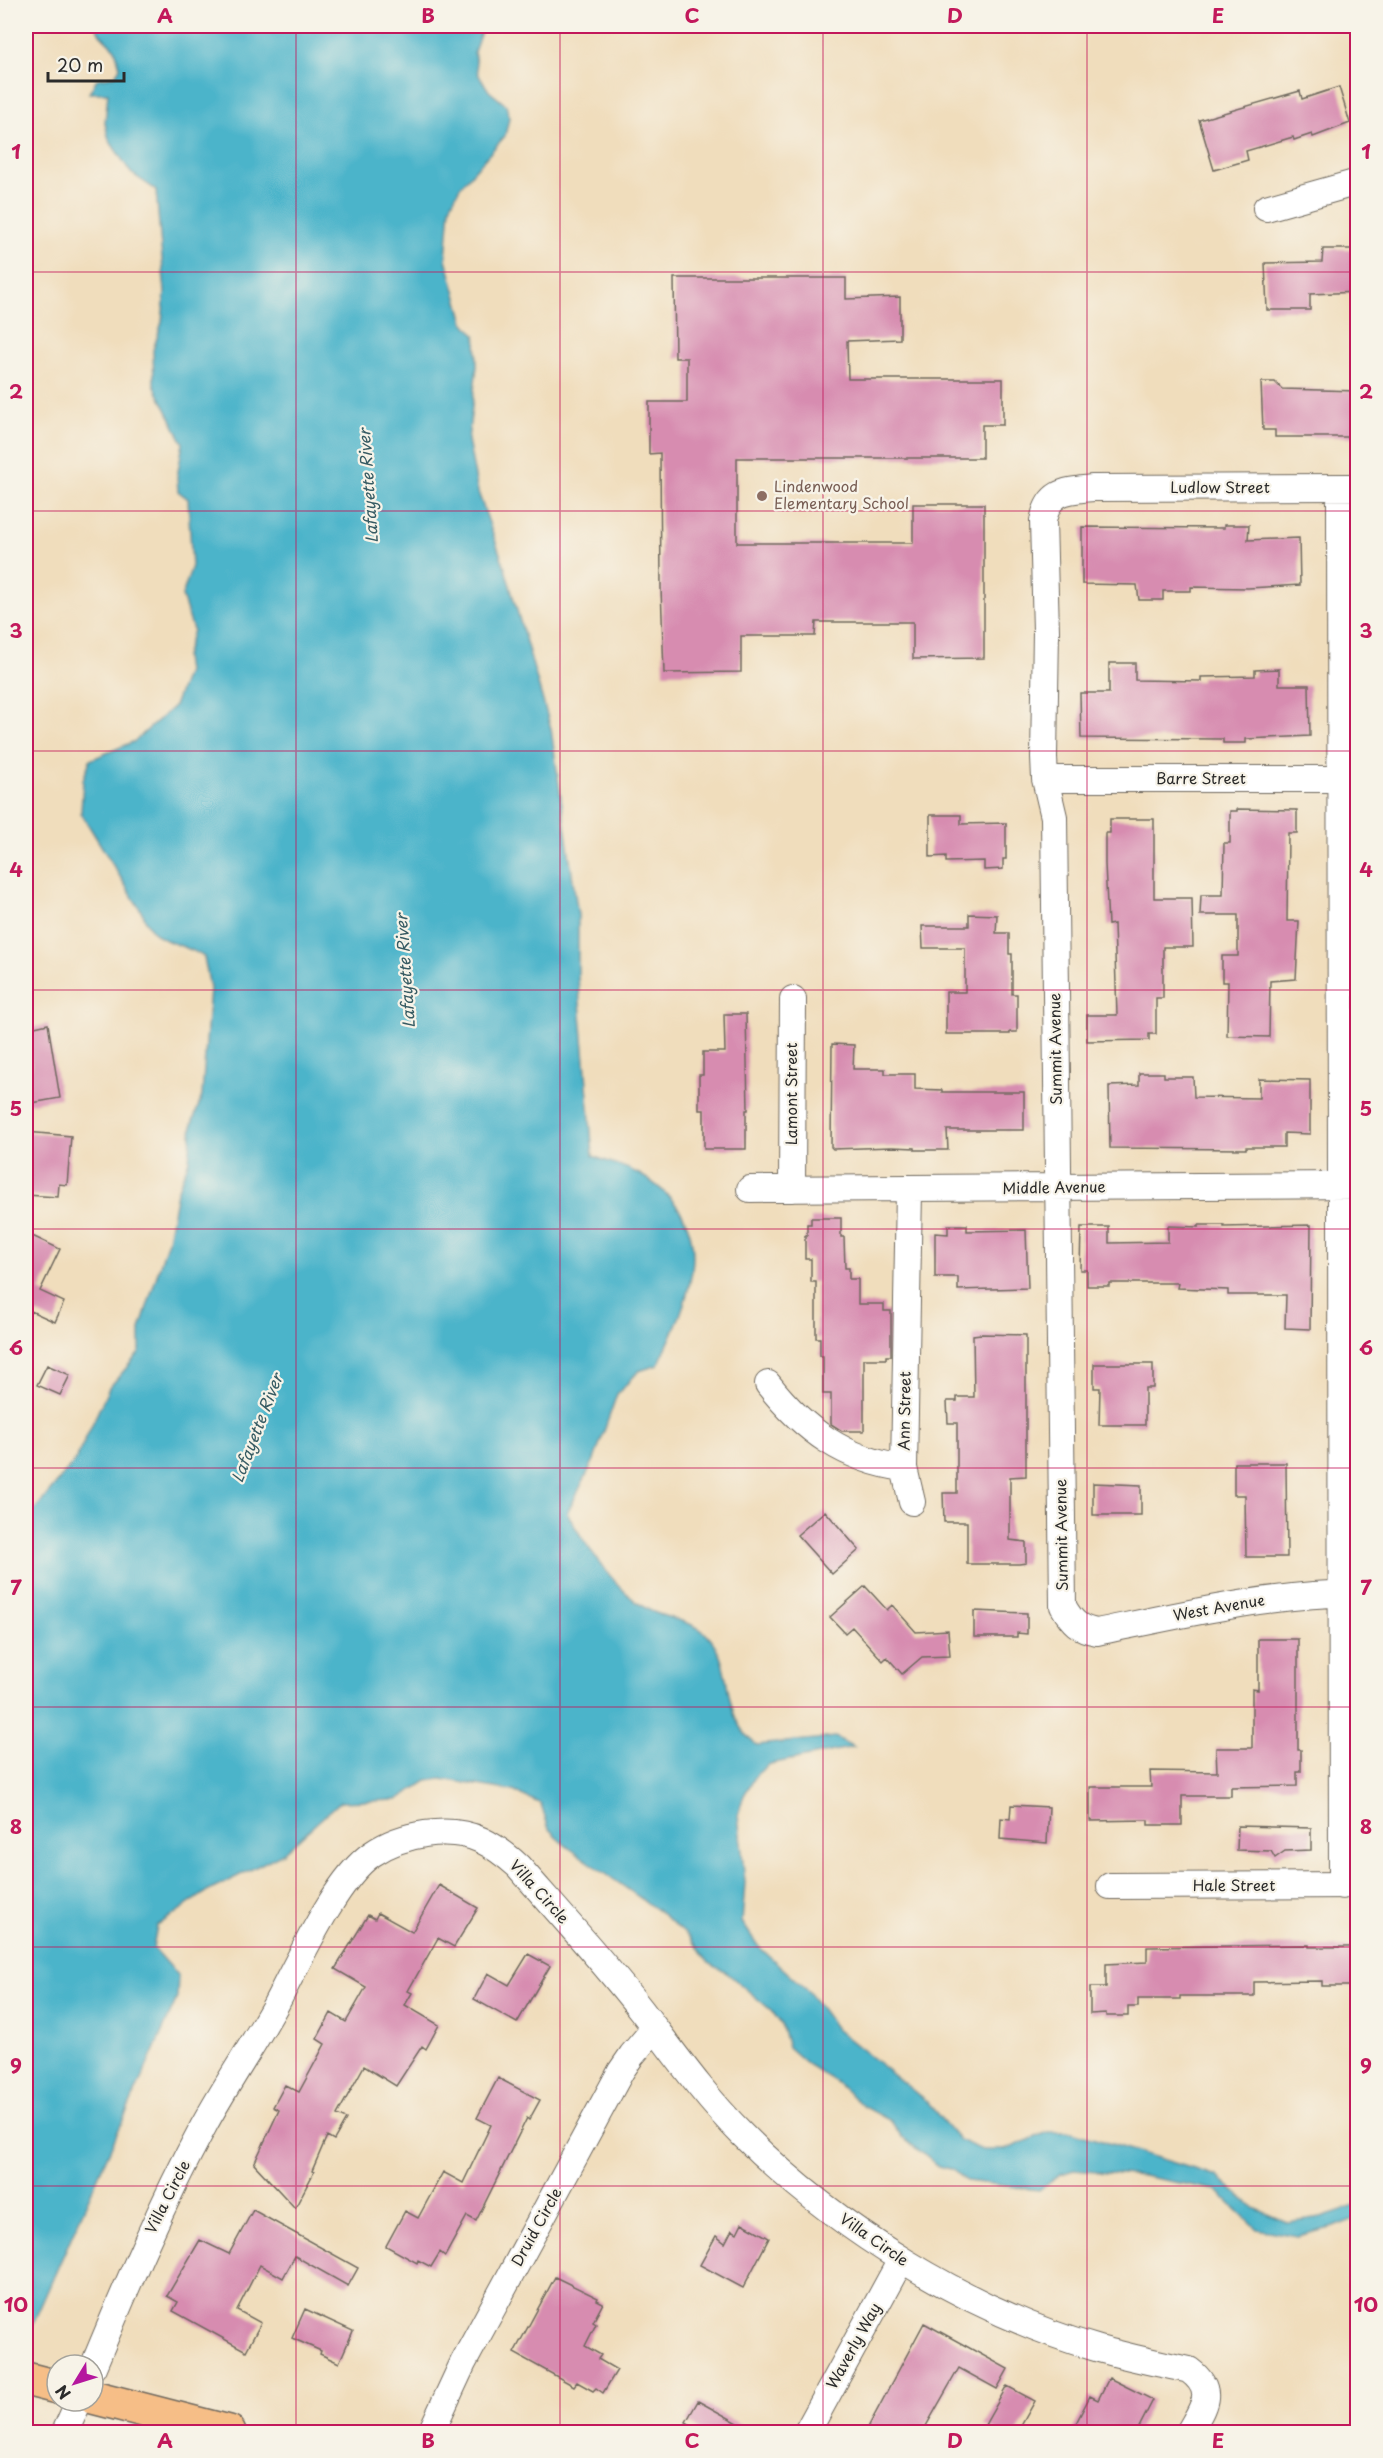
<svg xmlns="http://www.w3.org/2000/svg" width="1383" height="2458" viewBox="0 0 1383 2458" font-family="'Playpen Sans',sans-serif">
  <rect width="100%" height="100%" fill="#f7f3e8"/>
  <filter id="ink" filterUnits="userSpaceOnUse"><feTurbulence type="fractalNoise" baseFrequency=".0167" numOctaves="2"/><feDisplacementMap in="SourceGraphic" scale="12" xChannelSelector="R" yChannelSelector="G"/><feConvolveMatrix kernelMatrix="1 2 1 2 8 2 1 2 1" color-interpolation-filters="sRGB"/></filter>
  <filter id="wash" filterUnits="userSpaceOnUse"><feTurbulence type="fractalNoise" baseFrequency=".008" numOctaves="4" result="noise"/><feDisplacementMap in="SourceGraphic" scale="24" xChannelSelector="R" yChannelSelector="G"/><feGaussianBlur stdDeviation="1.35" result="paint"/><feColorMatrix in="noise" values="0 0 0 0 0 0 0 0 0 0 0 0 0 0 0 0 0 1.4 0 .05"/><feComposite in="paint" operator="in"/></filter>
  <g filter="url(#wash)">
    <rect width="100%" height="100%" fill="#f0ddbc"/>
    <path fill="#4bb4ca" stroke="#3b707a" stroke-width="1.5" d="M 96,26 L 483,26 L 474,52 L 478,74 L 489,91 L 506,105 L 509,118 L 505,136 L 460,187 L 450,207 L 446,259 L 464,322 L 476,336 L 477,366 L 468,440 L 478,492 L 504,565 L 551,729 L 578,915 L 578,978 L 593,1156 C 607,1162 625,1166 639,1174 C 724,1222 691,1296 658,1365 L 639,1371 L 617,1394 L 594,1460 L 567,1513 C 584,1543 618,1594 649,1610 C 668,1620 694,1620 708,1636 C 736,1666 718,1718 757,1745 L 835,1737 L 854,1747 L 770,1764 L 757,1774 L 744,1795 L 738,1814 L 745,1882 L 742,1922 L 758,1946 L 810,1993 L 836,2029 L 926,2101 L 959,2140 L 982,2150 L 1005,2150 L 1048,2132 L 1072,2132 L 1217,2176 L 1254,2208 L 1287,2222 L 1321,2217 L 1357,2205 L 1357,2218 L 1331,2228 L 1297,2236 L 1257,2229 L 1216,2190 L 1143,2176 L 1074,2170 L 1060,2174 L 1039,2190 L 967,2181 L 951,2169 L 938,2166 L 901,2136 L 891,2121 L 863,2106 L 836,2082 L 807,2064 L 788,2047 L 781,2024 L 772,2011 L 727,1973 L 709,1963 L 689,1937 L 657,1910 L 565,1845 L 549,1829 L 541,1804 L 513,1791 L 441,1779 L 427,1781 L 397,1800 L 340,1802 L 283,1853 L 205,1893 L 157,1926 L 153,1947 L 178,1975 L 177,1998 L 32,2326 L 26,2355 L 26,1521 L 76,1459 L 109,1388 L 140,1352 L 140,1329 L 168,1240 L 177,1192 L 189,1160 L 192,1124 L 202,1096 L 210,988 L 204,957 C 179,940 154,946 143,914 L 81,813 L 83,780 L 90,760 L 135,741 L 174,706 L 187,672 L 185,657 L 193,630 L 182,596 L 192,566 L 188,499 L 178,491 L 177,477 L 183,443 L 154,385 L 153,350 L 162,322 L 165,293 L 156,190 L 131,173 L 109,140 L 105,123 L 108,93 L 89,93 L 97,79 L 115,76 L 120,67 L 115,49 L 100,34 Z"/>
    <g id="blocks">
      <path fill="#d78cb0" d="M 1339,87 L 1350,123 L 1313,137 L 1312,134 L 1294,140 L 1293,137 L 1246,151 L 1248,160 L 1214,170 L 1199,120 L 1300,91 L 1302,99 Z
        M 1323,249 L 1358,249 L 1358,292 L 1310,294 L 1310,310 L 1267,310 L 1265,263 L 1322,262 Z
        M 674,278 L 846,278 L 846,299 L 900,297 L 900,339 L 847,341 L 848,379 L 1003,379 L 1003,425 L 982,425 L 982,458 L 737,458 L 737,543 L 913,543 L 913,504 L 984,504 L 984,658 L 913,659 L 913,622 L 816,622 L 815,636 L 741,636 L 741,672 L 664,673 L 661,588 L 660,453 L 649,454 L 649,402 L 687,402 L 687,358 L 675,358 Z
        M 1261,382 L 1275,382 L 1282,389 L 1358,391 L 1358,437 L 1275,437 L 1275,430 L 1263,430 Z
        M 1224,525 L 1249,525 L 1248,540 L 1299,538 L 1300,585 L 1248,588 L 1191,587 L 1191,591 L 1163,591 L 1163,600 L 1139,600 L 1137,585 L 1082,584 L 1082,527 L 1224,528 Z
        M 1109,663 L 1135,663 L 1135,680 L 1201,681 L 1201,677 L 1255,676 L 1255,670 L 1279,669 L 1279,685 L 1309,685 L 1310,736 L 1246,739 L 1246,743 L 1223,743 L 1223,739 L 1081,738 L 1080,693 L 1109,693 Z
        M 1237,809 L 1297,810 L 1297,833 L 1288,833 L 1287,921 L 1299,921 L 1296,979 L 1270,981 L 1269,1037 L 1227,1036 L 1228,982 L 1222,982 L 1222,956 L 1238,956 L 1238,915 L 1200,915 L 1201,895 L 1223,895 L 1224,843 L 1230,843 L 1230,811 L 1237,811 Z
        M 930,815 L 961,815 L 961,824 L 1006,823 L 1006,859 L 1003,859 L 1003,869 L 984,870 L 984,861 L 946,862 L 946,856 L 930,857 Z
        M 1110,819 L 1154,819 L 1154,898 L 1192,898 L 1193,947 L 1163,947 L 1163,998 L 1156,998 L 1156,1034 L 1149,1034 L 1149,1040 L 1087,1041 L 1087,1015 L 1117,1015 L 1114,924 L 1108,925 L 1105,864 L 1105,833 L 1110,833 Z
        M 969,914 L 997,915 L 996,933 L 1009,933 L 1009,954 L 1012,954 L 1012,994 L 1017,994 L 1017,1032 L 1010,1032 L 1010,1034 L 946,1034 L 946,992 L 965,992 L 965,948 L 923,948 L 922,926 L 969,926 Z
        M 724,1014 L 746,1014 L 748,1110 L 746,1110 L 746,1149 L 704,1149 L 704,1110 L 699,1110 L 699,1075 L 703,1075 L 703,1052 L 725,1052 Z
        M 48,1024 L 60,1098 L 26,1104 L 26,1070 L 32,1069 L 26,1029 Z
        M 832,1044 L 854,1045 L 853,1069 L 885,1069 L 885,1074 L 915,1074 L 915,1089 L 942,1090 L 942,1092 L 1024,1092 L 1024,1130 L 947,1130 L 948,1150 L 915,1150 L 915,1148 L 892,1147 L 833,1149 L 831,1147 Z
        M 1139,1073 L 1164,1073 L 1164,1077 L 1193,1077 L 1194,1097 L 1259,1098 L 1259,1079 L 1310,1080 L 1310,1134 L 1284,1133 L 1284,1147 L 1246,1147 L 1246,1149 L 1110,1148 L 1109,1086 L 1139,1085 Z
        M 26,1132 L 71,1136 L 67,1185 L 59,1184 L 58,1197 L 26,1195 Z
        M 811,1218 L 841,1218 L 841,1237 L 844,1237 L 845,1268 L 849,1268 L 849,1279 L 858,1279 L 858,1304 L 884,1304 L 884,1311 L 891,1311 L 891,1356 L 886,1356 L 886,1359 L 864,1359 L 864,1431 L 842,1431 L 831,1424 L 831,1394 L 823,1394 L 823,1356 L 820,1356 L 820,1338 L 816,1338 L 816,1282 L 811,1282 L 811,1259 L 805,1259 L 805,1235 L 807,1235 L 807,1224 L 811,1224 Z
        M 948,1225 L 967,1225 L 967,1231 L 1026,1230 L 1028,1288 L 958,1290 L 958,1277 L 935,1277 L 935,1233 L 948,1234 Z
        M 1199,1225 L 1224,1225 L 1224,1227 L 1311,1225 L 1310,1329 L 1285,1328 L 1286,1295 L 1228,1295 L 1228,1290 L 1177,1288 L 1178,1283 L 1109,1283 L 1109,1286 L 1087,1286 L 1087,1270 L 1080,1270 L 1081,1227 L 1109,1227 L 1109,1243 L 1168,1242 L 1168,1226 L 1199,1227 Z
        M 26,1233 L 60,1249 L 40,1291 L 64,1302 L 55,1322 L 31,1311 L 26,1322 Z
        M 981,1334 L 1026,1335 L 1026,1476 L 1010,1477 L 1010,1540 L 1026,1542 L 1026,1563 L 1019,1564 L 967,1564 L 967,1522 L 944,1522 L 943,1493 L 957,1493 L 957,1423 L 948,1423 L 947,1401 L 957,1401 L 957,1397 L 974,1397 L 973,1335 Z
        M 1094,1364 L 1153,1364 L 1153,1388 L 1145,1388 L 1145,1425 L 1099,1425 L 1100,1388 L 1094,1388 Z
        M 47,1365 L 70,1375 L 60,1395 L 37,1385 Z
        M 1234,1463 L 1286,1463 L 1287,1557 L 1246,1557 L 1245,1495 L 1234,1495 Z
        M 1093,1483 L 1141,1485 L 1141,1515 L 1093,1515 Z
        M 825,1511 L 859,1550 L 832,1574 L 797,1535 Z
        M 865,1586 L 887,1610 L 892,1605 L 916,1632 L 948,1630 L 950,1656 L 922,1657 L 902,1674 L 887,1657 L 883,1661 L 852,1627 L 845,1633 L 830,1617 Z
        M 974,1611 L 1027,1613 L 1027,1634 L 1017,1633 L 1017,1637 L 974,1637 Z
        M 1258,1639 L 1298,1639 L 1298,1750 L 1301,1750 L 1301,1772 L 1297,1772 L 1297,1786 L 1231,1787 L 1231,1796 L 1182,1796 L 1182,1825 L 1148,1825 L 1148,1820 L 1090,1821 L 1090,1787 L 1151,1787 L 1150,1771 L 1217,1772 L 1216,1748 L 1252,1748 L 1252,1689 L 1258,1690 Z
        M 1011,1805 L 1049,1807 L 1047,1843 L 1000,1839 L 1001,1818 L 1010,1819 Z
        M 1238,1826 L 1311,1828 L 1311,1850 L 1285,1851 L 1275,1858 L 1271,1851 L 1237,1850 Z
        M 439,1885 L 478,1908 L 454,1947 L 438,1938 L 408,1991 L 412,1993 L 405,2005 L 439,2025 L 426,2049 L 422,2046 L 396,2086 L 364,2066 L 337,2115 L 346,2119 L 334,2140 L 327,2136 L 312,2171 L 314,2172 L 295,2208 L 254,2164 L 279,2110 L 273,2107 L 285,2085 L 299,2092 L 325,2044 L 317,2039 L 331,2013 L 346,2022 L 366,1987 L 335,1969 L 368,1915 L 375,1919 L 378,1913 L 412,1932 Z
        M 1309,1945 L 1309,1947 L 1358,1947 L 1358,1986 L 1322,1986 L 1322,1981 L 1254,1982 L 1254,1996 L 1180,1996 L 1180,1999 L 1138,1999 L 1138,2007 L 1128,2007 L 1128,2016 L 1106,2016 L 1106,2013 L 1090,2014 L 1090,1987 L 1106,1987 L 1106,1964 L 1147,1962 L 1147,1947 Z
        M 528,1954 L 550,1966 L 517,2023 L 474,1999 L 488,1973 L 509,1985 Z
        M 498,2078 L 540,2100 L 529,2120 L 527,2118 L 476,2221 L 467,2216 L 445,2256 L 440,2252 L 431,2267 L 418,2260 L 417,2263 L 386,2246 L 405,2211 L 418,2218 L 443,2172 L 463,2183 L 491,2125 L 477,2118 Z
        M 253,2210 L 358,2268 L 348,2286 L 295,2256 L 283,2278 L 260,2265 L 237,2310 L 261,2323 L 246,2351 L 173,2311 L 178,2302 L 167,2296 L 200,2240 L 229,2254 Z
        M 742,2223 L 769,2238 L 743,2288 L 700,2265 L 716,2236 L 725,2243 L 732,2230 L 737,2233 Z
        M 555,2277 L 598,2298 L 597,2300 L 603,2303 L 593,2322 L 596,2324 L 585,2346 L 601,2355 L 598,2359 L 617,2370 L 603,2393 L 596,2388 L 593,2391 L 577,2382 L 574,2386 L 514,2353 Z
        M 305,2309 L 353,2331 L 339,2363 L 320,2354 L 321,2351 L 292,2338 Z
        M 924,2323 L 1008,2369 L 997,2389 L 959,2368 L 922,2433 L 865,2433 Z
        M 1109,2378 L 1153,2400 L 1136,2433 L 1071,2433 L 1090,2396 L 1098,2400 Z
        M 1007,2386 L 1035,2401 L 1017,2433 L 1000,2433 L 985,2425 Z
        M 698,2401 L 756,2433 L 704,2433 L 686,2422 Z"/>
    </g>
  </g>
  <g filter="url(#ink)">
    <use href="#blocks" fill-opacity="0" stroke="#70695e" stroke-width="1.5"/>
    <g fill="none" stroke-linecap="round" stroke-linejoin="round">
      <defs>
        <path id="street" d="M 1266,208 L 1358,182
          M 1358,487 L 1093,488 C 1066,491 1049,490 1043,521 L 1046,631 L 1044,757 L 1045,779 L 1054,817 L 1063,1606 C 1072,1622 1079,1629 1097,1632 C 1184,1614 1269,1594 1358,1593
          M 1340,488 L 1342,1886
          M 1045,779 L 1357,779
          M 750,1189 L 1358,1185
          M 792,1189 L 793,999
          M 909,1190 L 904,1468 L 912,1502
          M 768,1384 C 804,1430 845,1460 904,1468
          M 1110,1886 L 1357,1885
          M 93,2367 C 127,2285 161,2205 203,2127 C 225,2086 252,2047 275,2006 C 297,1965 336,1878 372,1854 C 401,1834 449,1825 481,1840 C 496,1847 507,1856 518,1866 C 560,1914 603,1961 642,2011 C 674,2053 704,2096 742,2134 C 835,2228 969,2311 1096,2348 C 1126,2357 1158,2363 1189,2370 C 1217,2391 1203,2407 1189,2432
          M 65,2432 L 79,2401
          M 431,2432 L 463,2363 L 621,2071 L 632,2055 L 654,2029
          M 807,2432 L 901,2260"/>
        <path id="primary" d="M 26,2379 L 57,2387
          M 93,2397 L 229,2432"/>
      </defs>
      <use href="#street" stroke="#70695e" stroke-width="28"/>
      <use href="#primary" stroke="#70695e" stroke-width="36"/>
      <use href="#street" stroke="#fff" stroke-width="26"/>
      <use href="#primary" stroke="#f6be87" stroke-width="33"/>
    </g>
  </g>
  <path fill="none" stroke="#c2185b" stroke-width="1.5" stroke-opacity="0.55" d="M 296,26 L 296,2432M 560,26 L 560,2432M 823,26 L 823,2432M 1087,26 L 1087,2432M 26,272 L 1358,272M 26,511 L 1358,511M 26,751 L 1358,751M 26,990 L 1358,990M 26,1229 L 1358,1229M 26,1468 L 1358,1468M 26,1707 L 1358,1707M 26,1947 L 1358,1947M 26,2186 L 1358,2186"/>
  <circle fill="#8d6e63" stroke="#f7f3e8" stroke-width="2" cx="762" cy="496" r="6"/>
  <g text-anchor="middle" stroke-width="4.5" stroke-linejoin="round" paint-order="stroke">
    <g font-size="15" fill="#785e54" stroke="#f7f3e8" text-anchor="start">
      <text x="774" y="492">Lindenwood<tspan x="774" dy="17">Elementary School</tspan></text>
    </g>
    <g font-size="15" fill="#2b2b2b" stroke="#f7f3e8">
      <text x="1220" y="493">Ludlow Street</text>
      <text x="1201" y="784">Barre Street</text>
      <text transform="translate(1056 1049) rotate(-91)" y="5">Summit Avenue</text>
      <text transform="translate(792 1094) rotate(-90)" y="5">Lamont Street</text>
      <text transform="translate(1054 1188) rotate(-1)" y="5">Middle Avenue</text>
      <text transform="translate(905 1411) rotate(-89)" y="5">Ann Street</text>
      <text transform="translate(1062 1535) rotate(-91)" y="5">Summit Avenue</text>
      <text transform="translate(1219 1608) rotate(-10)" y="5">West Avenue</text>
      <text x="1234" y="1891">Hale Street</text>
      <text transform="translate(539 1892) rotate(48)" y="5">Villa Circle</text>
      <text transform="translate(168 2197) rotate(-63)" y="5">Villa Circle</text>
      <text transform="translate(537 2227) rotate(-61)" y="5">Druid Circle</text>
      <text transform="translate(874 2240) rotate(35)" y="5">Villa Circle</text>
      <text transform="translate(854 2346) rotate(-61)" y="5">Waverly Way</text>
    </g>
    <g font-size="16" font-style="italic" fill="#365b63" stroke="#f7f3e8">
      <text transform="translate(368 486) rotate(-94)" y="6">Lafayette River</text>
      <text transform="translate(405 971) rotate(-94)" y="6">Lafayette River</text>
      <text transform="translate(257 1428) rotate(-69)" y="6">Lafayette River</text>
    </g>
  </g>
  <rect width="1383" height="2458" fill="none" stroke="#f7f3e8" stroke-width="66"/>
  <g transform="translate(75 2383) rotate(232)"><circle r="28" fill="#f7f3e8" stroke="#a5a39c" stroke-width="1.5"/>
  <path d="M0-4.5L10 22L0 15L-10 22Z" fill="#b5179e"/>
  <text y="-9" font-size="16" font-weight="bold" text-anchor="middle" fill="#2b2b2b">N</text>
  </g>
  <path d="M48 72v9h76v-9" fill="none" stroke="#2b2b2b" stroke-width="3"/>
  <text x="57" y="72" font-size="18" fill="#2b2b2b" stroke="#f7f3e8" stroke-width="4.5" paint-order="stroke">20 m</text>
  <rect x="33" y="33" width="1317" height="2392" fill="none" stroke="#c2185b" stroke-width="2"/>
  <g font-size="20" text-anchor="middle" font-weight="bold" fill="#c2185b">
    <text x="165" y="23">A</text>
    <text x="428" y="23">B</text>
    <text x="692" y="23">C</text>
    <text x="955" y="23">D</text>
    <text x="1218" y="23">E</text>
    <text x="16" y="159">1</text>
    <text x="1366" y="159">1</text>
    <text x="16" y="399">2</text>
    <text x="1366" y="399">2</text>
    <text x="16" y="638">3</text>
    <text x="1366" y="638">3</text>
    <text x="16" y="877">4</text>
    <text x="1366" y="877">4</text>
    <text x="16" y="1116">5</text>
    <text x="1366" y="1116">5</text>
    <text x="16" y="1355">6</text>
    <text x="1366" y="1355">6</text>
    <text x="16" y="1595">7</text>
    <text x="1366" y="1595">7</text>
    <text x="16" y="1834">8</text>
    <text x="1366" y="1834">8</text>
    <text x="16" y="2073">9</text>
    <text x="1366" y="2073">9</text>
    <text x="16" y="2312">10</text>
    <text x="1366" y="2312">10</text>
    <text x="165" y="2448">A</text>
    <text x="428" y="2448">B</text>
    <text x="692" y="2448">C</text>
    <text x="955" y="2448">D</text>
    <text x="1218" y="2448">E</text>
  </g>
</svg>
